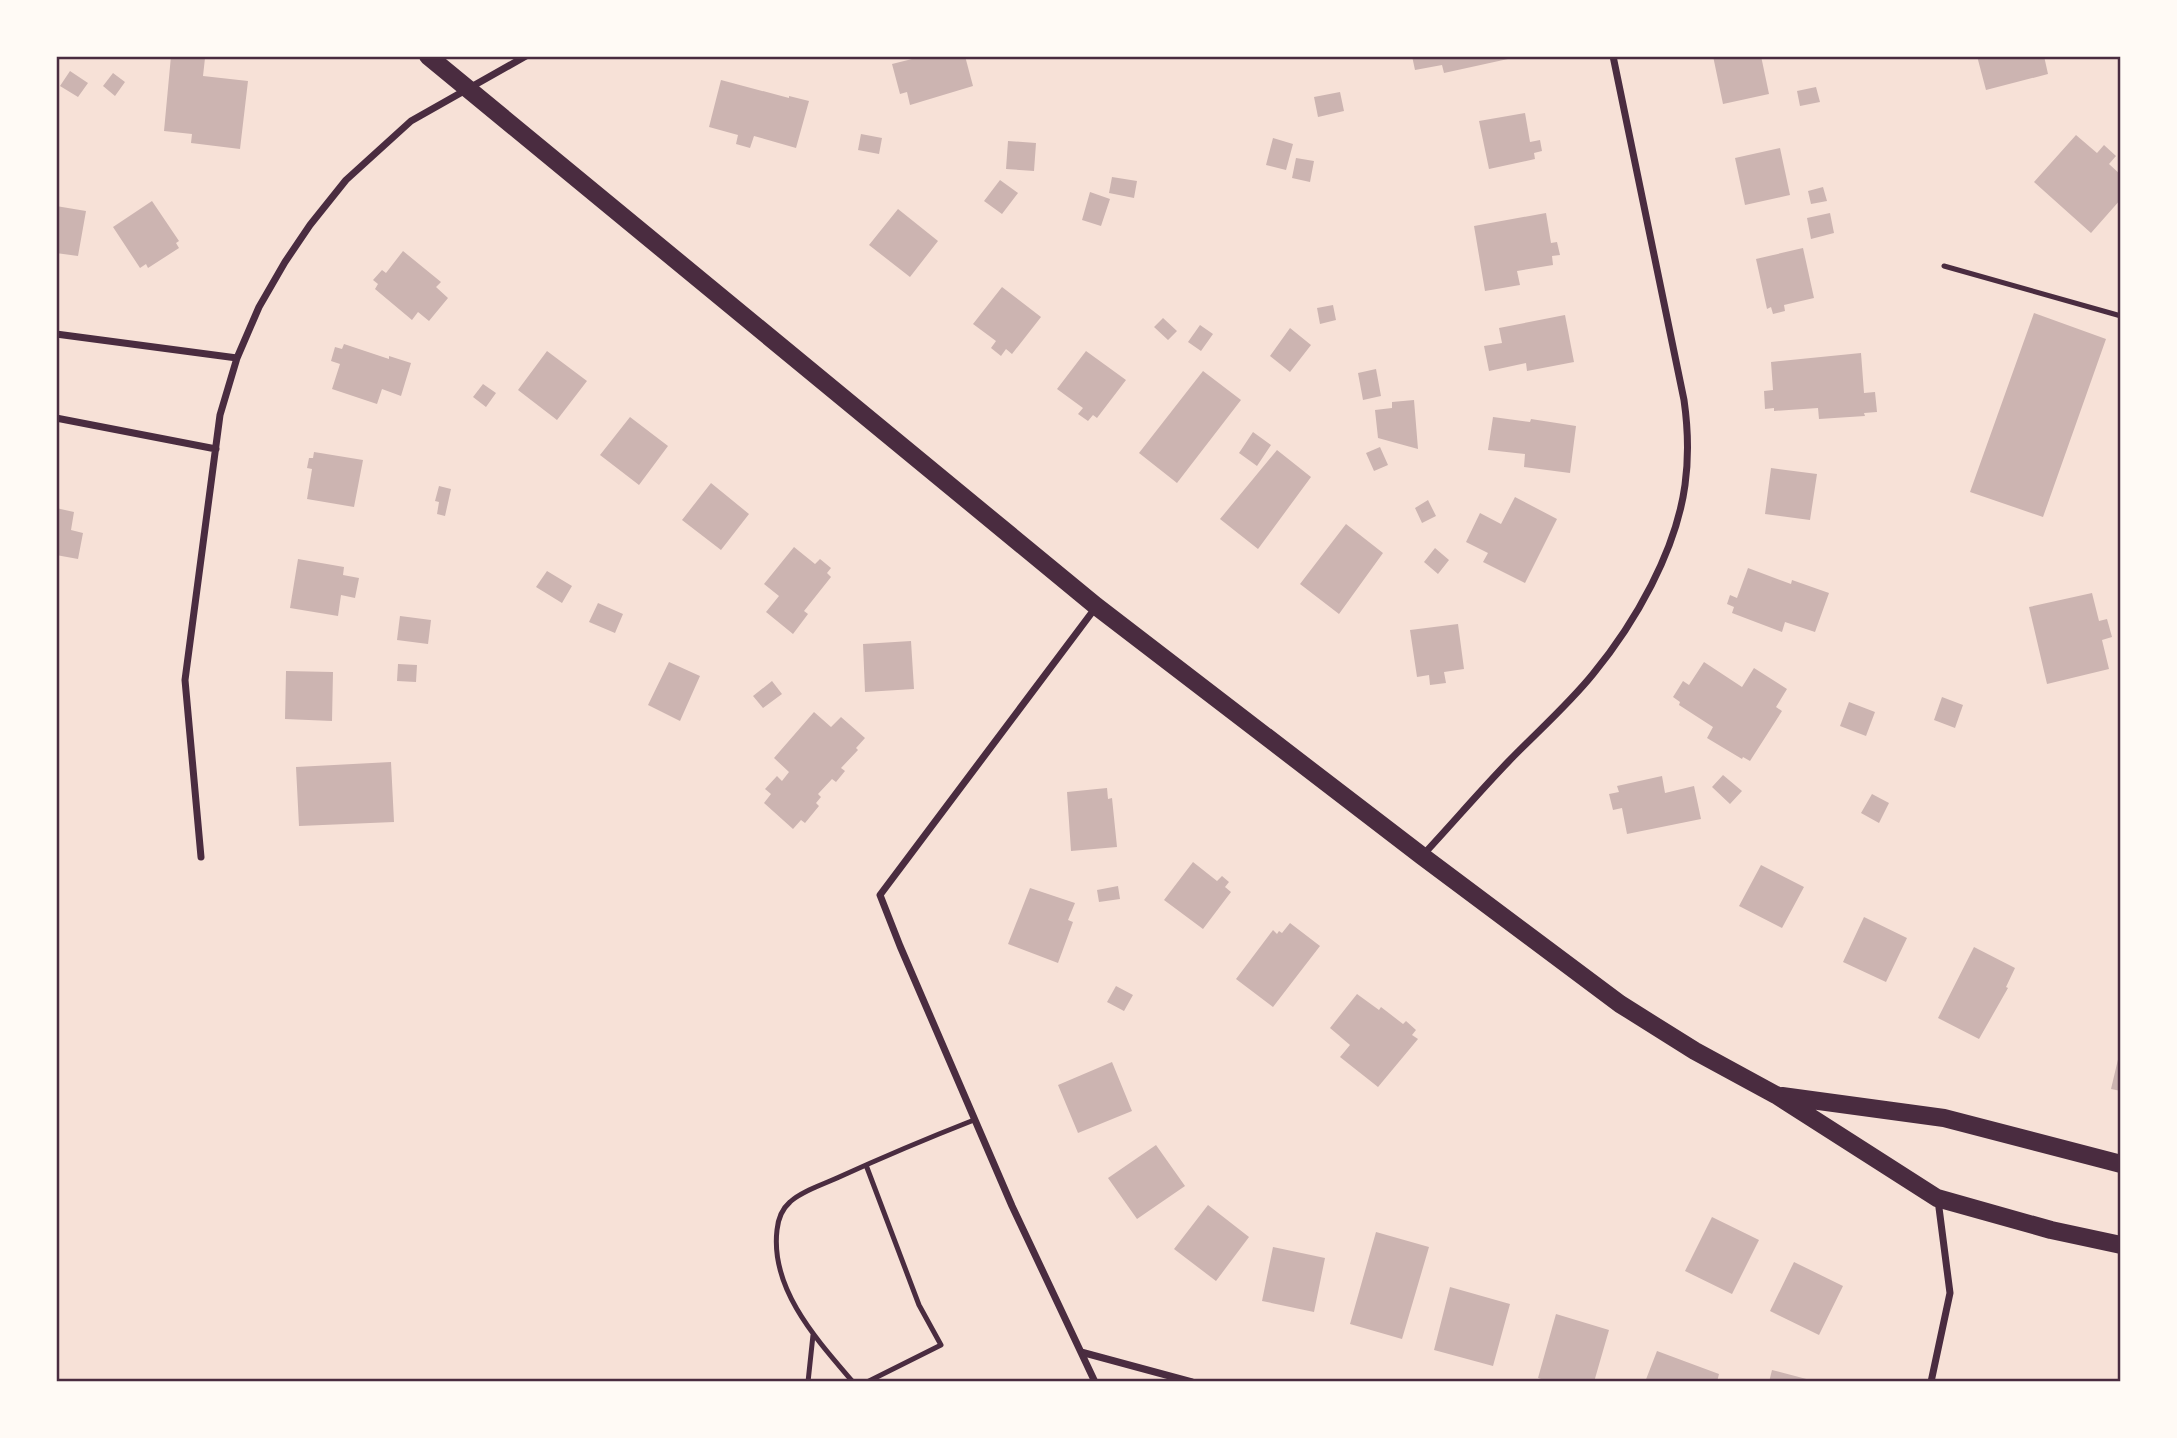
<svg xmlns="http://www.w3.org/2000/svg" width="2177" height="1438" viewBox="0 0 2177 1438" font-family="'Playfair Display',serif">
  <rect width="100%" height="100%" fill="#f7e1d7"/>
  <path fill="#ccb4b1" d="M 171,56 L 205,58 L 203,76 L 248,81 L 240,149 L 191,143 L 192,134 L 164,131 Z
    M 916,56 L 965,56 L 973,86 L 910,105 L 907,92 L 900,94 L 892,64 L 916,58 Z
    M 1412,56 L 1517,56 L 1517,57 L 1444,73 L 1442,65 L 1415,70 Z
    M 1713,56 L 1761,56 L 1769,94 L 1723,104 Z
    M 1977,56 L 2044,56 L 2048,74 L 1986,90 Z
    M 70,71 L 88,83 L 78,97 L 60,86 Z
    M 113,73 L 125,82 L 115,96 L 103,86 Z
    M 721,80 L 789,98 L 789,96 L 809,101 L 796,148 L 754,136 L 750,148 L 736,144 L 738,135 L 709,127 Z
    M 1816,87 L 1820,102 L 1800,106 L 1797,91 Z
    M 1340,92 L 1344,111 L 1318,117 L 1314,97 Z
    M 1525,113 L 1530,142 L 1540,140 L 1542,151 L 1534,153 L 1535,159 L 1489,169 L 1479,121 Z
    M 861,134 L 882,138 L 879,154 L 858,150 Z
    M 2076,135 L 2097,153 L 2104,145 L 2116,156 L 2109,164 L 2121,175 L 2121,199 L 2091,233 L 2034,182 Z
    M 1273,138 L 1293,144 L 1286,170 L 1266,165 Z
    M 1008,141 L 1036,143 L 1034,171 L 1006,169 Z
    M 1780,148 L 1790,195 L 1745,205 L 1735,158 Z
    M 1296,158 L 1314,161 L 1310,182 L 1292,178 Z
    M 1112,177 L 1137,181 L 1134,198 L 1109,193 Z
    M 1000,180 L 1018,193 L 1002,214 L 984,201 Z
    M 1823,187 L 1827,201 L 1811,204 L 1808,191 Z
    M 1090,192 L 1110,199 L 1101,226 L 1082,220 Z
    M 152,201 L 179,241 L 176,243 L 179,248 L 148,268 L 146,264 L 140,268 L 113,227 Z
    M 56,206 L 86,211 L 78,256 L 56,253 Z
    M 898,209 L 938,241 L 910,277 L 869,245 Z
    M 1546,213 L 1551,243 L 1557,242 L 1560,255 L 1552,256 L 1553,265 L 1517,271 L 1520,285 L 1485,291 L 1474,226 Z
    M 1830,213 L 1834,233 L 1811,239 L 1807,218 Z
    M 1803,248 L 1814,298 L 1784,305 L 1785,311 L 1773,314 L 1771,307 L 1767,309 L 1756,259 Z
    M 403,251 L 441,282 L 436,287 L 448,298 L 429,321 L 418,312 L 412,320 L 375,289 L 378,284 L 373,280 L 382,270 L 386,273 Z
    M 1002,287 L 1041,317 L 1012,354 L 1006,349 L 1001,356 L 991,348 L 996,341 L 973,324 Z
    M 1333,305 L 1336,320 L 1320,324 L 1317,308 Z
    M 2034,313 L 2106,339 L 2043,517 L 1970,492 Z
    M 1565,315 L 1574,362 L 1527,371 L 1526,363 L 1489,371 L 1484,346 L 1502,343 L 1499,328 Z
    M 1163,318 L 1177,331 L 1168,340 L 1154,327 Z
    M 1200,325 L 1213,334 L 1201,351 L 1188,342 Z
    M 1290,328 L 1311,345 L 1290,372 L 1270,356 Z
    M 344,344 L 389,359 L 389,356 L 411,363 L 401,396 L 382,389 L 377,404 L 332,389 L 340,364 L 331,361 L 335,347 L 342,349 Z
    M 547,351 L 587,381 L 557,420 L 518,390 Z
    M 1086,351 L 1126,380 L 1097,418 L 1093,415 L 1088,421 L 1078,414 L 1083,408 L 1057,389 Z
    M 1861,353 L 1864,393 L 1875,392 L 1877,412 L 1864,413 L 1865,416 L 1819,419 L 1818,408 L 1774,411 L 1774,408 L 1765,409 L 1764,391 L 1773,390 L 1771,362 Z
    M 1376,369 L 1381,396 L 1363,400 L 1358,373 Z
    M 1203,371 L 1241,400 L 1177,483 L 1139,453 Z
    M 483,384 L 496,393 L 486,407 L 473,397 Z
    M 1414,400 L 1418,449 L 1378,438 L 1375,410 L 1392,408 L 1392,402 Z
    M 630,417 L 668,446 L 639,485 L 600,455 Z
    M 1493,417 L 1530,422 L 1531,419 L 1576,426 L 1570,473 L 1524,467 L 1525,454 L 1488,450 Z
    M 1253,432 L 1271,445 L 1257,466 L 1239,453 Z
    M 1380,447 L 1388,465 L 1374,471 L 1366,453 Z
    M 1277,450 L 1311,477 L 1258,549 L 1220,519 Z
    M 314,452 L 363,460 L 354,507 L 307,499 L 312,469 L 307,468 L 309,458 L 313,458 Z
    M 1771,468 L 1817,474 L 1810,520 L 1765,514 Z
    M 711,483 L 749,514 L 721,550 L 682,520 Z
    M 439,486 L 451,489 L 445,516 L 437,514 L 439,502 L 435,501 Z
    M 1515,497 L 1557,519 L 1525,583 L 1483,562 L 1488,553 L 1466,542 L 1480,513 L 1501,524 Z
    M 1428,500 L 1436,516 L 1422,523 L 1415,508 Z
    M 56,508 L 74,512 L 71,530 L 83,533 L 78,559 L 56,555 Z
    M 1346,524 L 1383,553 L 1339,614 L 1300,584 Z
    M 794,547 L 815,564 L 820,559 L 831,568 L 827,573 L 831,577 L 804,611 L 808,614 L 793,634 L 766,612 L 779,596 L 764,584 Z
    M 1435,548 L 1449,560 L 1438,574 L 1424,562 Z
    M 298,559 L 344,567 L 343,575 L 359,578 L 355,598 L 341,595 L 338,616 L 290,608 Z
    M 1748,568 L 1791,584 L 1792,580 L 1829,593 L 1815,632 L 1785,622 L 1782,632 L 1732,613 L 1734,607 L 1727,604 L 1730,595 L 1737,598 Z
    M 547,571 L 572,586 L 562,603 L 536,587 Z
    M 2092,593 L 2099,621 L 2107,619 L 2112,637 L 2102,640 L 2109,669 L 2047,684 L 2029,607 Z
    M 598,603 L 623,614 L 615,633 L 589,622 Z
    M 400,616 L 431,620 L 428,644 L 397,640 Z
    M 1458,624 L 1464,669 L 1444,672 L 1446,683 L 1430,685 L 1429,675 L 1417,677 L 1410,630 Z
    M 911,641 L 914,689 L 865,692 L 863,644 Z
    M 669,662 L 700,676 L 680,721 L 648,705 Z
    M 1704,662 L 1742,687 L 1754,668 L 1787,689 L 1776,707 L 1782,711 L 1750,761 L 1743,757 L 1742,759 L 1707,738 L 1713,727 L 1679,705 L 1680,702 L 1673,697 L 1683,681 L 1689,685 Z
    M 398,664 L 417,665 L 416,682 L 397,681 Z
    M 286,671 L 333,672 L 332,721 L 285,719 Z
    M 772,681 L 782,694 L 763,708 L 753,696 Z
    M 1942,697 L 1963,705 L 1955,728 L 1934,720 Z
    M 1849,702 L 1875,712 L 1866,736 L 1840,726 Z
    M 814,712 L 831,727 L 841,717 L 865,738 L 856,748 L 858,750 L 841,768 L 845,771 L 836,782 L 832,779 L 818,794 L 821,797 L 816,803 L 819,806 L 805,823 L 801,820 L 793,829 L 764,803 L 771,794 L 765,789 L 777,776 L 782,781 L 789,772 L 774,758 Z
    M 391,762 L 394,822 L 299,826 L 296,767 Z
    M 1723,775 L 1742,791 L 1730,804 L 1712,787 Z
    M 1662,776 L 1665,793 L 1694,786 L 1701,819 L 1627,834 L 1622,808 L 1613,810 L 1609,794 L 1619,792 L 1617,786 Z
    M 1107,788 L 1108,799 L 1112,798 L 1117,847 L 1071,851 L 1067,792 Z
    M 1872,794 L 1889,803 L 1879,823 L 1861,813 Z
    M 1193,862 L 1217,881 L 1222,876 L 1229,882 L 1225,887 L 1231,892 L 1203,929 L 1164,900 Z
    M 1761,865 L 1804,887 L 1782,928 L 1739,906 Z
    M 1118,886 L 1120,899 L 1099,902 L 1097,890 Z
    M 1030,888 L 1075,903 L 1068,920 L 1073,922 L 1058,963 L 1008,944 Z
    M 1864,917 L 1907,938 L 1886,982 L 1843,962 Z
    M 1290,923 L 1320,946 L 1273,1007 L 1236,979 L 1273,930 L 1277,934 L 1279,931 L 1282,933 Z
    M 1974,947 L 2015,968 L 2006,987 L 2008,988 L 1979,1039 L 1938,1018 Z
    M 1116,986 L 1133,995 L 1124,1011 L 1107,1002 Z
    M 1357,994 L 1379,1010 L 1381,1007 L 1403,1024 L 1406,1021 L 1416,1030 L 1412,1035 L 1418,1039 L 1378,1087 L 1340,1057 L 1350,1045 L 1330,1028 Z
    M 2120,1051 L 2121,1051 L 2121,1091 L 2111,1089 Z
    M 1112,1062 L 1132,1111 L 1078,1133 L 1058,1085 Z
    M 1156,1145 L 1185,1186 L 1137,1219 L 1108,1178 Z
    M 1208,1205 L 1249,1237 L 1216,1281 L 1174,1249 Z
    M 1712,1217 L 1759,1240 L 1732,1294 L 1685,1271 Z
    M 1376,1232 L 1429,1247 L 1402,1339 L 1350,1324 Z
    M 1273,1247 L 1325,1258 L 1314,1312 L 1262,1301 Z
    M 1794,1262 L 1843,1286 L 1819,1335 L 1770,1311 Z
    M 1450,1287 L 1510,1304 L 1493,1366 L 1434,1350 Z
    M 1556,1314 L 1609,1330 L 1594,1382 L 1550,1382 L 1538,1378 Z
    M 1657,1351 L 1719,1374 L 1717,1382 L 1645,1382 Z
    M 1772,1370 L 1814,1381 L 1814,1382 L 1769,1382 Z"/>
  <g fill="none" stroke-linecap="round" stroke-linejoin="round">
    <path stroke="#4a2c40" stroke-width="5" d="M 1944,266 L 2121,316
      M 866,1165 L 919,1305 L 941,1345 L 867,1382
      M 808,1382 L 813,1335
      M 853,1382 C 817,1340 770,1289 777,1230 C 778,1220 782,1209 790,1202 C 802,1191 822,1185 837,1178 C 883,1157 928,1138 974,1120"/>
    <path stroke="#4a2c40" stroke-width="7" d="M 56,334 L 237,358
      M 56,418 L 216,449
      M 1422,856 C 1451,825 1479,792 1508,762 C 1536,733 1568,705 1593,674 C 1635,623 1676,551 1685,485 C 1689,456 1688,428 1684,400 L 1613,56
      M 201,857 L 185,680 L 220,415 L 237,358 L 259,307 L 285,262 L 310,225 L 346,180 L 411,121 L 526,56
      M 1081,1352 L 1192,1382
      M 1095,1382 L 1012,1206 L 900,946 L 880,895 L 1096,607
      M 1931,1382 L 1950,1293 L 1938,1200"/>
    <path stroke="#4a2c40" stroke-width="18" d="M 428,56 L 1096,606 L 1422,856 L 1620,1004 L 1695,1051 L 1776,1095 L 1937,1198 L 2051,1230 L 2121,1245
      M 1782,1096 L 1944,1118 L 2121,1164"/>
  </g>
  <rect width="2177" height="1438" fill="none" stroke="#fffaf5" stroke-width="116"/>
  <rect x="58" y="58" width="2061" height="1322" fill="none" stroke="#4a2c40" stroke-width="2.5"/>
</svg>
